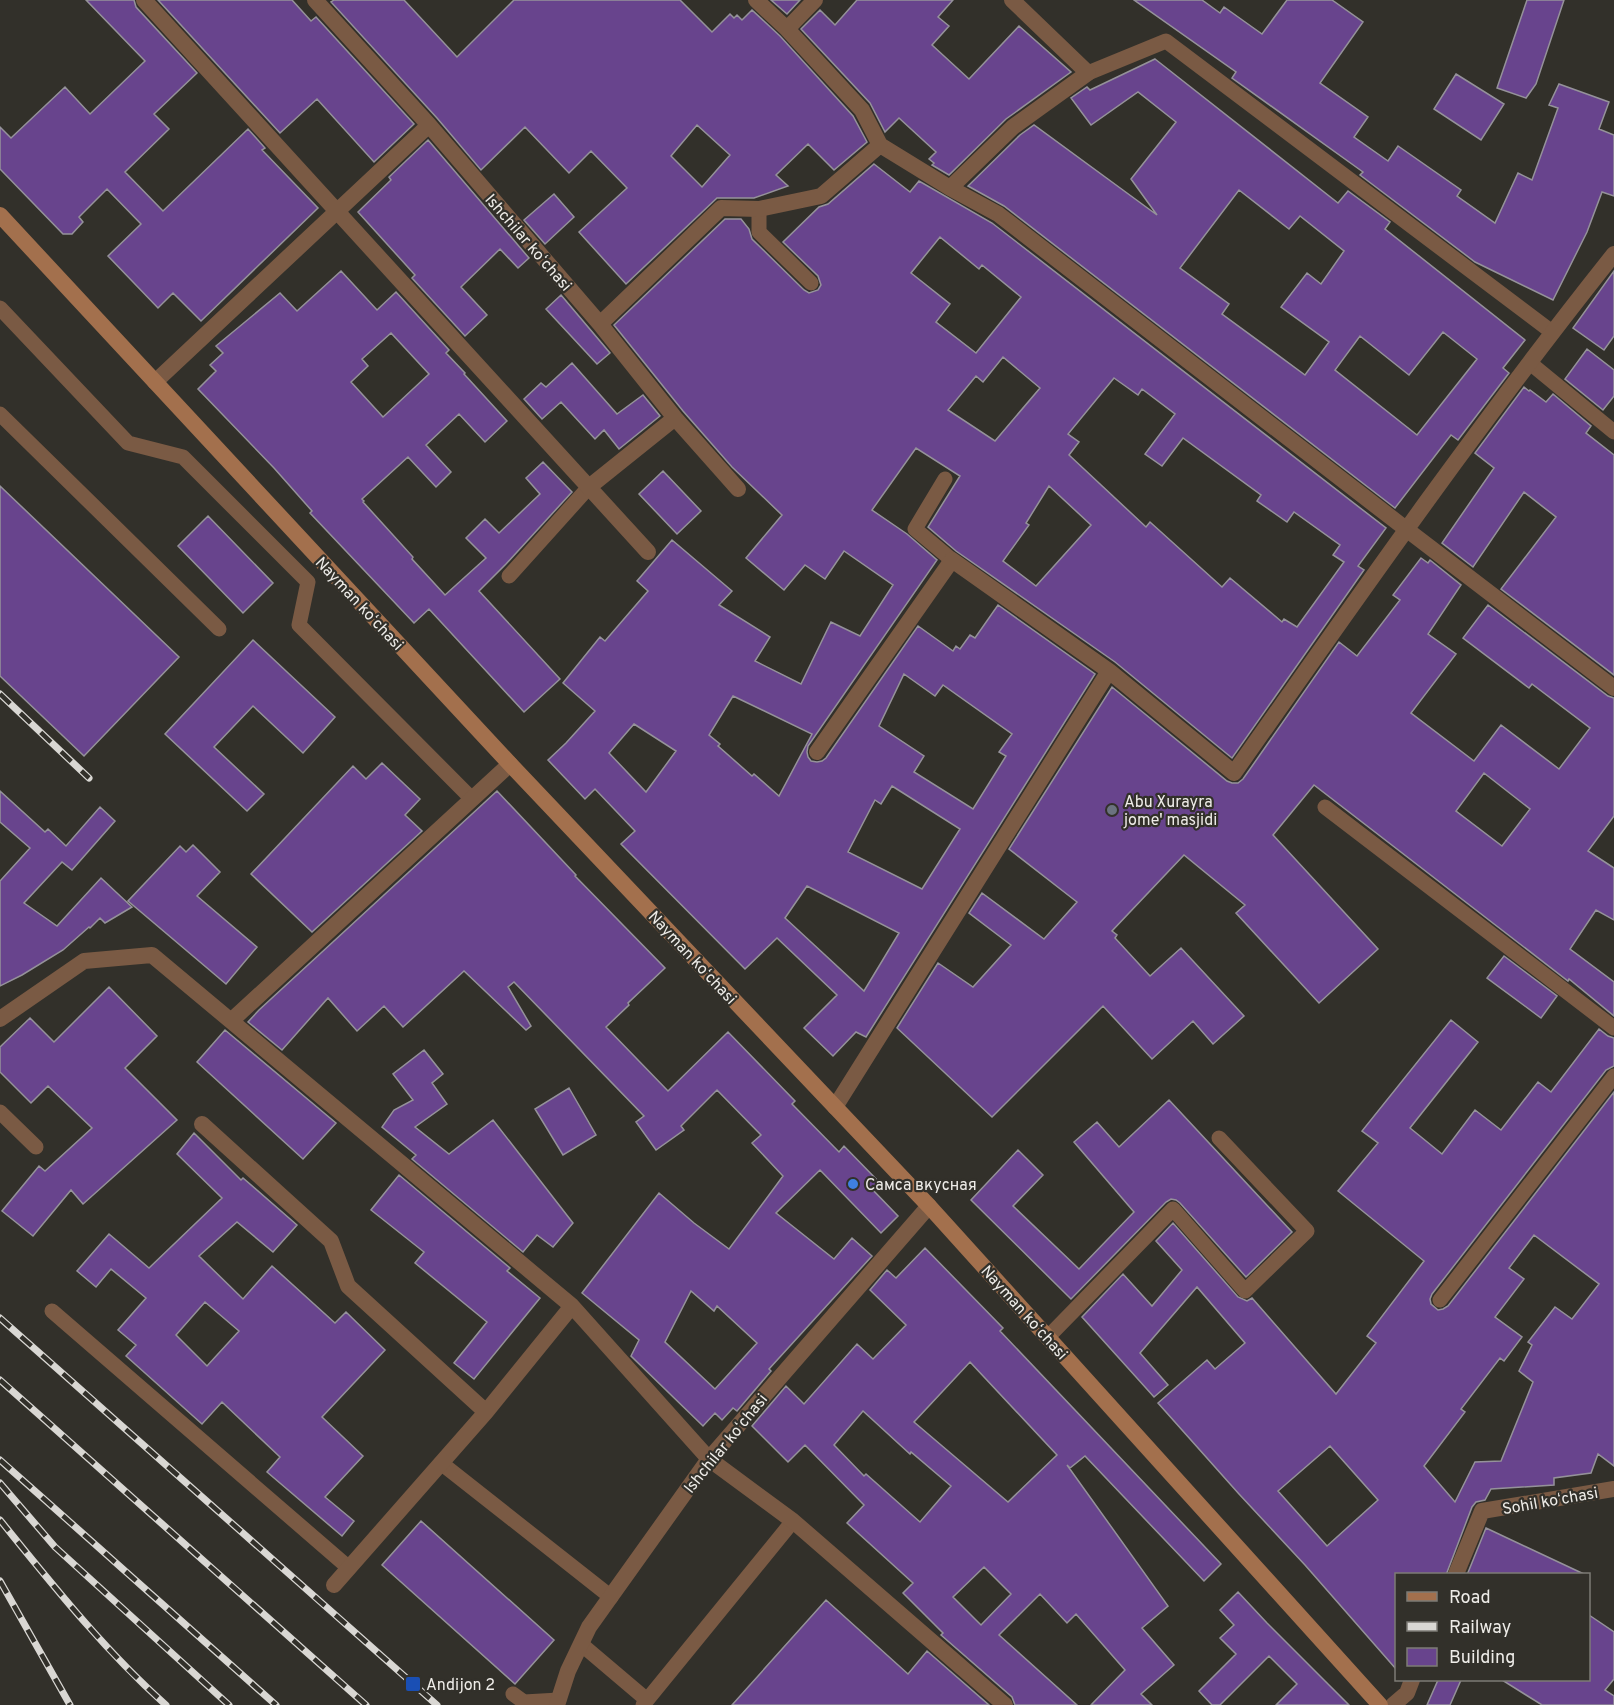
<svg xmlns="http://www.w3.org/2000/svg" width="1614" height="1705" viewBox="0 0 1614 1705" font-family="Overpass,sans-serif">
  <rect width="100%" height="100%" fill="#32302a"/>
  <path fill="#68448d" stroke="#95929a" stroke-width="1.5" fill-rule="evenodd" d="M 86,0 L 134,0 L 136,7 L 197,73 L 154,114 L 169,129 L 125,172 L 163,211 L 248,129 L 265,148 L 262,150 L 318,208 L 201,321 L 173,293 L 158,308 L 108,256 L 141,224 L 107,189 L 79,217 L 83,222 L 72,234 L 63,234 L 0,169 L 0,127 L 11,138 L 65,87 L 90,114 L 145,61 Z
    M 158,0 L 292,0 L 311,21 L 316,17 L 414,124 L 374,162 L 317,99 L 280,133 Z
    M 334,0 L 404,0 L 457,57 L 514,0 L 680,0 L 712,32 L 730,14 L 734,18 L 737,15 L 742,20 L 752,10 L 780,36 L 853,116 L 867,142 L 834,170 L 808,144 L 776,175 L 788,186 L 754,198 L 717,198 L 626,284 L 579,232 L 627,188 L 591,151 L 569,173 L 525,127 L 481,170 L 437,118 L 331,2 ZM 697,125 L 730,155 L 702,187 L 671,156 Z
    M 771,0 L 800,0 L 787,14 Z
    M 857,0 L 953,0 L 938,17 L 949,26 L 932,45 L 969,79 L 1019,26 L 1071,72 L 1006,119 L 949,175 L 932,165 L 934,163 L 929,159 L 936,152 L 899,118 L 885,132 L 870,103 L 801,29 L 820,10 L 835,25 Z
    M 1134,0 L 1202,0 L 1220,13 L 1224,7 L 1262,34 L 1287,0 L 1332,0 L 1363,22 L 1320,83 L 1368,117 L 1354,137 L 1388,161 L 1398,146 L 1461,190 L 1457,196 L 1495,223 L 1518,173 L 1532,180 L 1558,108 L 1549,105 L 1559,84 L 1609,102 L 1599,129 L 1614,135 L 1614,196 L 1602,192 L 1587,232 L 1553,300 L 1475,262 L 1360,175 L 1363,172 L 1232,78 L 1236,72 Z
    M 1527,0 L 1564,0 L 1536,84 L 1526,98 L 1497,88 Z
    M 1155,59 L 1338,203 L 1348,191 L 1390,222 L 1385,229 L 1525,340 L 1503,368 L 1509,373 L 1458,440 L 1451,435 L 1395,508 L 1004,206 L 968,186 L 1020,135 L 1034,125 L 1157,215 L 1131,179 L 1176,122 L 1138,92 L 1091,125 L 1071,98 L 1087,87 L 1090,90 ZM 1239,190 L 1289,229 L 1300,216 L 1344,251 L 1321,284 L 1307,273 L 1281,307 L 1329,342 L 1305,375 L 1222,314 L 1229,304 L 1180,268 ZM 1443,332 L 1477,359 L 1417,435 L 1335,370 L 1360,336 L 1409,375 Z
    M 1456,74 L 1504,104 L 1481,140 L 1434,109 Z
    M 428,140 L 529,258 L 518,268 L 500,249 L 461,287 L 487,315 L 465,336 L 412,278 L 415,275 L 358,212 L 391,180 L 389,177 Z
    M 874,164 L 910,192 L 919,181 L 992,223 L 1386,528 L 1358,566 L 1364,570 L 1232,758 L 1115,662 L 956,551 L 928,527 L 960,476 L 916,448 L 872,510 L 907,534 L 937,560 L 808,746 L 807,752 L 808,757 L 811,761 L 817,762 L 822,761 L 826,758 L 918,626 L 953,651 L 956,646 L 960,649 L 970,635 L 975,638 L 998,605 L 1095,674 L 866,1037 L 856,1032 L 833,1056 L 804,1028 L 837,995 L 777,938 L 745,969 L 621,844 L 635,831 L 595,789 L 585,799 L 548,760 L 566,743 L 595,711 L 563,683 L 600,637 L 605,641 L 648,591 L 637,581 L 672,540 L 732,591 L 719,605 L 770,637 L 755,661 L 801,684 L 831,622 L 860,636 L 893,585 L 844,551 L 825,579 L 805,565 L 784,590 L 746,558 L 782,515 L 732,467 L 683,411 L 614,325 L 725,219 L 741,219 L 749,229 L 752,239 L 804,290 L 809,293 L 818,290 L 821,285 L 818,276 L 783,242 L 819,207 L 828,204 ZM 940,237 L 979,269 L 982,265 L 1021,297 L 976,353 L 936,322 L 950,304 L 911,273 ZM 1003,357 L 1040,388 L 995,441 L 948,410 L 976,376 L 983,382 ZM 1114,378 L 1138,395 L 1142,389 L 1175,414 L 1145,454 L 1162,466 L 1183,438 L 1261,495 L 1257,501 L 1287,522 L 1294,512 L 1340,545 L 1333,555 L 1344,562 L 1297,627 L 1284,619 L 1282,622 L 1230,578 L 1222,587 L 1150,522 L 1146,527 L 1069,455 L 1079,442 L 1068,434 ZM 1049,486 L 1091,525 L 1036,586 L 1003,561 L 1029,525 L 1026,523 ZM 904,674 L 935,696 L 943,685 L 1012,734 L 999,752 L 1006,756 L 973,809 L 914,772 L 924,756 L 879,726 ZM 733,696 L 812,734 L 779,796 L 754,774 L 752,776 L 718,746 L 720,744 L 709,735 ZM 634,724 L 676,751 L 646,792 L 609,753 ZM 892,786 L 960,829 L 922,889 L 848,852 L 875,800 L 881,804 ZM 807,886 L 899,933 L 864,991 L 785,918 Z
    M 554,194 L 574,217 L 545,244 L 524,220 Z
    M 341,271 L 377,310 L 396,292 L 449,350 L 446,353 L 465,373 L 464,374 L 507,421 L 485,442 L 459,414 L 426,445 L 451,472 L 436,487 L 408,457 L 362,499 L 364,501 L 363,502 L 413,557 L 412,559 L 445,595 L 486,558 L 466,538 L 485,519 L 499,533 L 540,494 L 526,478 L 543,462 L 572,492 L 506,564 L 479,591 L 560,679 L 524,712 L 429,609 L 414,623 L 310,513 L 312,511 L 274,468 L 198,389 L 216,371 L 210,365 L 223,353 L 216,346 L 280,293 L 297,311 ZM 391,333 L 429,374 L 383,417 L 351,382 L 368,366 L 362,359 Z
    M 1614,271 L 1614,336 L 1604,350 L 1573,328 Z
    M 561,295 L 610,353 L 597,364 L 546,309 Z
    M 1587,349 L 1614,370 L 1614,396 L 1603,410 L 1565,379 Z
    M 572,363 L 617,414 L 643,395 L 660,416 L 619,449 L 604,430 L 595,439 L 561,402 L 542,419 L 524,399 L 541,383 L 546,387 Z
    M 1524,387 L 1529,391 L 1530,390 L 1546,402 L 1553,394 L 1591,426 L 1586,433 L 1614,455 L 1614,675 L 1501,589 L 1556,517 L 1524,492 L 1473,567 L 1442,543 L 1494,468 L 1475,453 Z
    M 663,471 L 701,511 L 677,534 L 639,494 Z
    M 0,486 L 179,657 L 84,756 L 0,676 Z
    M 208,516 L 273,583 L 243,613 L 178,546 Z
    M 1421,558 L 1428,563 L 1430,560 L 1461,585 L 1428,634 L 1456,654 L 1411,713 L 1474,761 L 1501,725 L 1559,769 L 1590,728 L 1532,684 L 1529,688 L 1463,638 L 1488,605 L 1608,696 L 1614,698 L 1614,816 L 1588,851 L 1614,868 L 1614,920 L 1596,910 L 1570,949 L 1614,982 L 1614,1016 L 1569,979 L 1568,981 L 1314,785 L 1273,835 L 1378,949 L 1319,1003 L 1236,913 L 1245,905 L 1184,855 L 1112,931 L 1117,935 L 1115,938 L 1150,976 L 1181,948 L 1244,1016 L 1213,1044 L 1193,1021 L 1152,1059 L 1103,1006 L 992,1117 L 897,1028 L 938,963 L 973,987 L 1011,945 L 969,913 L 982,893 L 1044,939 L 1077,902 L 1009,849 L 1112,687 L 1227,781 L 1232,783 L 1238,783 L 1243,779 L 1339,642 L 1357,656 L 1400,600 L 1393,595 ZM 1484,773 L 1530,809 L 1502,846 L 1456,811 Z
    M 253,640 L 335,717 L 303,753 L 253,706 L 214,747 L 264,794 L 247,811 L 165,734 Z
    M 382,763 L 420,799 L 405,815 L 422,831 L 312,932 L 251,874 L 353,766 L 366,779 Z
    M 0,791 L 45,832 L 48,829 L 66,846 L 100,807 L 115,821 L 72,870 L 62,862 L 24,903 L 57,926 L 101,878 L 132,907 L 105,923 L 100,918 L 90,928 L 89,927 L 63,950 L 22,975 L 0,986 L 0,881 L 30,848 L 0,822 Z
    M 497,791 L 576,875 L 575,876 L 665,968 L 628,1003 L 629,1005 L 606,1027 L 668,1091 L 728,1032 L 795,1101 L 792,1104 L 839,1152 L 844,1146 L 879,1182 L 871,1188 L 898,1216 L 881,1233 L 820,1170 L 776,1213 L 834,1259 L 852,1238 L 872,1256 L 769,1369 L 771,1371 L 737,1411 L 733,1408 L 722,1420 L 715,1413 L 703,1426 L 631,1356 L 639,1340 L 582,1293 L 659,1193 L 694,1223 L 729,1249 L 783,1176 L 752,1143 L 761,1135 L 717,1090 L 681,1126 L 684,1130 L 656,1150 L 636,1122 L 644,1116 L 514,982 L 508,987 L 531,1026 L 526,1030 L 464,971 L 403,1027 L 384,1006 L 357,1031 L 328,998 L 282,1050 L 248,1022 L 259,1010 ZM 691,1291 L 714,1311 L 717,1306 L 757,1343 L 715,1389 L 665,1342 Z
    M 193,845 L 220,872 L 197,896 L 257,947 L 226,984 L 128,901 L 180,846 L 186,852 Z
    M 1504,956 L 1557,996 L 1541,1018 L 1487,978 Z
    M 109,987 L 157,1036 L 125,1068 L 177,1120 L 83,1204 L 71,1190 L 33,1236 L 2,1211 L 39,1166 L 45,1171 L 92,1128 L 48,1086 L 31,1103 L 0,1072 L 0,1047 L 30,1018 L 54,1042 Z
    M 1451,1020 L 1478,1042 L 1410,1128 L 1442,1154 L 1475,1110 L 1501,1130 L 1538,1082 L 1551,1092 L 1599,1029 L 1608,1036 L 1614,1038 L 1614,1066 L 1606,1070 L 1432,1294 L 1430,1299 L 1431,1304 L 1438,1310 L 1443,1309 L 1448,1306 L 1614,1092 L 1614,1466 L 1598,1454 L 1591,1473 L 1554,1478 L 1554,1485 L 1491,1489 L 1485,1500 L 1476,1502 L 1472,1507 L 1446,1575 L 1396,1575 L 1396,1669 L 1305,1565 L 1239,1494 L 1158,1403 L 1207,1360 L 1215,1369 L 1245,1343 L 1197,1287 L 1140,1353 L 1168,1385 L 1154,1397 L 1082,1317 L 1123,1274 L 1152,1306 L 1182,1270 L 1156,1241 L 1173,1223 L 1238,1297 L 1247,1301 L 1252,1298 L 1336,1394 L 1376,1343 L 1367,1336 L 1424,1261 L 1338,1191 L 1378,1143 L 1362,1131 ZM 1534,1235 L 1599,1284 L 1572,1319 L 1555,1307 L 1528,1342 L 1532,1345 L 1519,1371 L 1533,1382 L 1501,1461 L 1475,1462 L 1455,1502 L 1424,1466 L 1465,1412 L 1461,1409 L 1500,1358 L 1504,1361 L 1522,1337 L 1495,1317 L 1524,1279 L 1509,1268 ZM 1330,1446 L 1378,1500 L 1327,1546 L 1278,1491 Z
    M 225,1030 L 336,1123 L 303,1159 L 197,1062 Z
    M 424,1050 L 443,1074 L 432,1083 L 447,1104 L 415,1127 L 449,1154 L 493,1120 L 573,1223 L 553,1247 L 537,1235 L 523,1252 L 412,1159 L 416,1155 L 382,1127 L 394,1110 L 413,1100 L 393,1074 Z
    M 569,1088 L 596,1135 L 563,1155 L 535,1109 Z
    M 1169,1100 L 1292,1232 L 1246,1277 L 1180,1203 L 1176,1200 L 1171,1199 L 1166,1202 L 1071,1299 L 971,1200 L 1018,1150 L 1043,1175 L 1013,1206 L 1079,1269 L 1134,1212 L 1074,1142 L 1097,1122 L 1119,1147 Z
    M 194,1133 L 241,1180 L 243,1178 L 297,1225 L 273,1252 L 237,1222 L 199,1256 L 243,1299 L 272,1266 L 335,1323 L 346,1312 L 385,1350 L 322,1417 L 363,1456 L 325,1497 L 354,1521 L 342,1536 L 267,1472 L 280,1457 L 222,1402 L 202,1424 L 126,1356 L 136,1345 L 118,1330 L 146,1298 L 111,1269 L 96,1287 L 77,1271 L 109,1234 L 149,1268 L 222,1198 L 177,1154 ZM 205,1302 L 239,1331 L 207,1366 L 176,1335 Z
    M 399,1175 L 510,1268 L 507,1271 L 540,1298 L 474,1379 L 454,1363 L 487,1322 L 415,1263 L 424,1252 L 371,1210 Z
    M 925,1248 L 1003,1328 L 1000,1331 L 1221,1564 L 1204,1581 L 1085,1456 L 1070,1468 L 1067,1465 L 1168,1606 L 1142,1628 L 1174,1665 L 1141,1694 L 1152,1705 L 1091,1705 L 1125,1670 L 1076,1614 L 1067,1623 L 1040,1594 L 999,1635 L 1077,1705 L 1015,1705 L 1012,1697 L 941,1635 L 943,1633 L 903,1593 L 913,1583 L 847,1523 L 864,1505 L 805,1445 L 788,1462 L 752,1426 L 786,1386 L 804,1404 L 857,1344 L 873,1359 L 906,1325 L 870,1290 L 887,1270 L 896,1278 ZM 970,1362 L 1057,1455 L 1008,1502 L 914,1422 ZM 863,1411 L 910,1454 L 911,1452 L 951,1486 L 920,1522 L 866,1474 L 864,1476 L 834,1445 ZM 984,1567 L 1011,1594 L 981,1625 L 953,1597 Z
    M 421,1521 L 554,1640 L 515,1684 L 382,1565 Z
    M 1486,1528 L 1586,1575 L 1467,1575 Z
    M 1238,1592 L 1267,1623 L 1349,1705 L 1276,1705 L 1297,1684 L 1269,1656 L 1220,1705 L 1212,1705 L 1199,1691 L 1236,1654 L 1220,1638 L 1234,1625 L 1220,1610 Z
    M 826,1600 L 908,1674 L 927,1651 L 989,1705 L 732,1705 Z
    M 1589,1615 L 1614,1632 L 1614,1679 L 1605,1690 L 1614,1696 L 1614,1705 L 1542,1705 L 1502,1680 L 1588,1680 Z
    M 1438,1680 L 1461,1680 L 1450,1705 L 1427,1705 Z"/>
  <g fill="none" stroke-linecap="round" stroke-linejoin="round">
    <path stroke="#7a5a44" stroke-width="15" d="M 1088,73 L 1166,41 L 1552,332
      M 759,209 L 759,232 L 811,283
      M 0,308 L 128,443 L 183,457 L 308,582 L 299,625 L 472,799
      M 1530,363 L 1614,432
      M 0,414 L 219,629
      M 945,479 L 915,529 L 952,560
      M 509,576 L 589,487
      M 1325,807 L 1614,1028
      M 0,1112 L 36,1147
      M 1440,1300 L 1614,1076
      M 52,1311 L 349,1568
      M 1048,1337 L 1173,1209 L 1245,1291 L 1307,1231 L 1219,1138
      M 441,1463 L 611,1597
      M 581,1644 L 647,1700
      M 513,1694 L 524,1702 L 559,1700
      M 643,1705 L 793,1521"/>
    <path stroke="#7a5a44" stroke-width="16" d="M 144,0 L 648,552
      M 315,0 L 429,125 L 600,324 L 675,418 L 738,489
      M 756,0 L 787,29 L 862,110 L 880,145
      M 1012,0 L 1088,73 L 1013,127 L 950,188 L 998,214 L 1406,529 L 1614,688
      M 787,29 L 815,0
      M 600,324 L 721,208 L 759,209 L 821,196 L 880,145 L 950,188
      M 155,382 L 429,125
      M 589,487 L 675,418
      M 817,752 L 952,560 L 1109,671 L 1234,773 C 1357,598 1480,422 1614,254
      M 0,1019 L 84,961 L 152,955 L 572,1306 L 486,1412 L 334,1585
      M 231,1021 L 510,764
      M 835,1107 L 1109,671
      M 202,1124 L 331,1241 L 348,1286 L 486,1412
      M 572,1306 L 709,1459 L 793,1521 L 1005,1705
      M 1456,1574 L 1482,1511 L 1614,1489
      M 557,1705 L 568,1671 L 589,1627 L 709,1459 L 929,1206
      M 1393,1705 L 1407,1693 L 1412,1680"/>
    <path stroke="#a3704d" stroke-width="16" d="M 0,215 L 510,764 L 929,1206 L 1380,1705"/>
    <defs>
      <path id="rail" d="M 0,694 L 89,778
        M 0,1318 L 437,1705
        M 0,1380 L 366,1705
        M 0,1460 L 276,1705
        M 0,1483 L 55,1547 L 229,1705
        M 0,1520 C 52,1584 104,1650 166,1705
        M 0,1581 L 70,1705"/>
    </defs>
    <use href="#rail" stroke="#d9d7d3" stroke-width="7"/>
    <use href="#rail" stroke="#32302a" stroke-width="4.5" stroke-dasharray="14" stroke-linecap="butt"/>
  </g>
  <circle fill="#6b7280" stroke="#32302a" stroke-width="2" cx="1112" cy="810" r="6"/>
  <circle fill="#3f7fe0" stroke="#32302a" stroke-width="2" cx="853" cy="1184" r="6"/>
  <rect fill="#1a4fb4" stroke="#32302a" stroke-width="2" x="405" y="1676" width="16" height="16" rx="3"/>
  <g text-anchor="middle" stroke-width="4.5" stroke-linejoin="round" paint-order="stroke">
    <g font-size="16" fill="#eeece8" stroke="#32302a">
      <text transform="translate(529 242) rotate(49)" y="6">Ishchilar koʻchasi</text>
      <text transform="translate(360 603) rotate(47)" y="6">Nayman koʻchasi</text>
      <text transform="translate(693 957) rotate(47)" y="6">Nayman koʻchasi</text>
      <text transform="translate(1025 1312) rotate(48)" y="6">Nayman koʻchasi</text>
      <text transform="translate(725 1443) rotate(-51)" y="6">Ishchilar koʻchasi</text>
      <text transform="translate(1550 1500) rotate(-10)" y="6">Sohil koʻchasi</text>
    </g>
    <g font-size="16" fill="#eeece8" stroke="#32302a" text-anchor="start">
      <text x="1124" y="807">Abu Xurayra<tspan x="1124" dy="18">jome' masjidi</tspan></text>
      <text x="865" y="1190">Самса вкусная</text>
      <text x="426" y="1690">Andijon 2</text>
    </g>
  </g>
  <rect x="1395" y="1573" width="195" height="108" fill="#32302a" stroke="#7d7b76" stroke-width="1.5"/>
  <rect x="1407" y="1592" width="30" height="9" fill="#a3704d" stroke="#7d7b76" stroke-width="1.5"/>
  <text x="1449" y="1603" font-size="18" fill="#eeece8">Road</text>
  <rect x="1407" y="1622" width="30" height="9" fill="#d9d7d3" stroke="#7d7b76" stroke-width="1.5"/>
  <text x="1449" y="1633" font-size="18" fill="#eeece8">Railway</text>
  <rect x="1407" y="1648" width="30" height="18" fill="#68448d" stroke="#7d7b76" stroke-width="1.5"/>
  <text x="1449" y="1663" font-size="18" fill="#eeece8">Building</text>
</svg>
